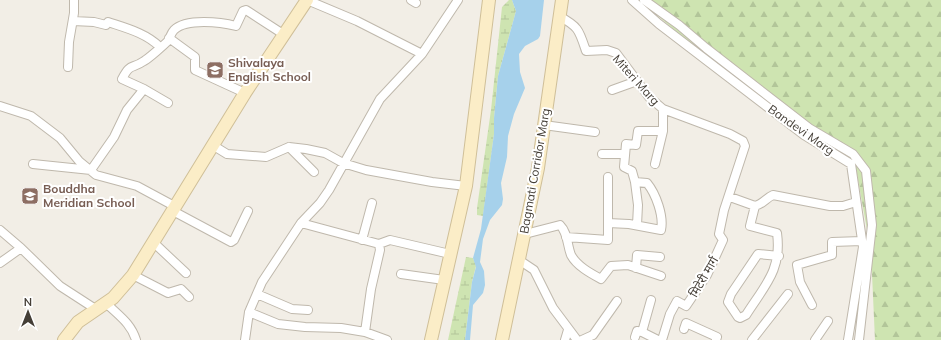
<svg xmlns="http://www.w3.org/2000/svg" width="941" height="340" viewBox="0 0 941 340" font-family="Mulish,'Noto Sans Devanagari',sans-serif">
  <defs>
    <pattern id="forest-firs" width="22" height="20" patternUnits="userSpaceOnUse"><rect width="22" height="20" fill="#cee4b1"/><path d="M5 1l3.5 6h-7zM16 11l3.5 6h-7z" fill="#b2c599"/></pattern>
    <pattern id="wetland-marsh" width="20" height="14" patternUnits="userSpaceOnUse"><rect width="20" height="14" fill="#cee4b1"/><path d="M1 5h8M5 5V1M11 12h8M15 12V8" fill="none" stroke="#b2c599"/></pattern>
  </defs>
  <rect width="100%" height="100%" fill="#f2eee6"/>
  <path fill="url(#forest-firs)" d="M 639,0 L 941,0 L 941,340 L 875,340 L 871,252 L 853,152 L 786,112 L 721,64 L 697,49 Z"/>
  <path fill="url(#wetland-marsh)" d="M 509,0 L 512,0 L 516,11 L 498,76 L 494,118 L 494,134 L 483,216 L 477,215 L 477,208 L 491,110 L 502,7 Z
    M 466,257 L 473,258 L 476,266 L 472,282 L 465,340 L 448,340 Z"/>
  <path fill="#a6d1eb" d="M 512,0 L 544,0 L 540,36 L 538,39 L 525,46 L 519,54 L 520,72 L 525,88 L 514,114 L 508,136 L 507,157 L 501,183 L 503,199 L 502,205 L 490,220 L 483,239 L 480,262 L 484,271 L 485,285 L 483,293 L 473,305 L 470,340 L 465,340 L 472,282 L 476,267 L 473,258 L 481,229 L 494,134 L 494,118 L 498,76 L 516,11 Z"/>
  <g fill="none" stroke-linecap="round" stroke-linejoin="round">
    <defs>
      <path id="street" d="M 307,0 L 357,21 L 422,54 L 458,0
        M 411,0 L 416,3
        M 632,0 L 659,24 L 804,135 L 851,164 L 863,247 L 848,340
        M 644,0 L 679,25 L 706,48 L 809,128 L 853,154 L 866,171 L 872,225 L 859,340
        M 559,16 C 579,27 579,30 586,51 L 607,50 L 616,53 L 649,97 L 663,109 L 730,134 L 743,141 L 745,146 L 724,210 L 719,234 L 723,240 L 707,275 L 686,306 L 677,301 L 670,314 L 662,340
        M 73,21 L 94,22 L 106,25 L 108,22 C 126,28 146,33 160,47
        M 169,38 L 195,57 L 195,70 L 245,93
        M 68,67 L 69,42 L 74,13 L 74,0
        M 144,89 L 168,103
        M 612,90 L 637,81
        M 0,106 L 31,116 L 60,138 L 79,161 L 96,175 L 137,186 L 176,207
        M 544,125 L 595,132
        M 214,146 L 227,154 L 266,157 L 289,147 L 306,149 L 325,153 L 343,163 L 366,170 L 432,182 L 466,186
        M 289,147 L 314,172
        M 602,154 L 624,154
        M 33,164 L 91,170 L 114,137 L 127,110 L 144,89 L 122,79 C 131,62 131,70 144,61 C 148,59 165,44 168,41 C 170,38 171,33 174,30 C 186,18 221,22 236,26 L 243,11 L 246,10 L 283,34
        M 655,164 L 663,131
        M 635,182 L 638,205 L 637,225
        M 730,197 L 755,206 L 750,226 L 777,233 C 782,270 765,285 746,315 L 740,318 L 738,317 L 728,302 L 731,294 L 758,254 L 779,256
        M 755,206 C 763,204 766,198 773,195 L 830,206 L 843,206 L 856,202
        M 173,211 L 231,242 L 234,240 L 248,211
        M 301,223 L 379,244 L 380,250 L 371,289 L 365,332
        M 608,223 L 629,224 L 661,230 C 664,216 656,194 647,183 L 635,182 L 632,171 L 624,167 L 626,144 L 636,145 L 638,131 L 663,131 L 663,109
        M 0,230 L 21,248 L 60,286 L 97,310
        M 525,234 L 560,225 C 568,233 567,245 571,255 C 577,266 590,273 601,279 L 611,266 L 628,265 L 661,276
        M 566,237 L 608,240 L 608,177
        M 362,240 L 372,203
        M 153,242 L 186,273
        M 379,244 L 390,240 L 450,254
        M 0,263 L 21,248
        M 518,263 L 522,262 L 534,270 L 553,308 L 577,340
        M 636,268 L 637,255 L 660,257
        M 401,274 L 444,280
        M 133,275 L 168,293 L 181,289 L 189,297
        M 257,294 L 292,309 L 308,310
        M 651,300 L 642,332 L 658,340
        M 106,303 C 118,315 131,323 136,340
        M 812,305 L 800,282 L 797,265 L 832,255 L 832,242 L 862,241
        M 249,312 L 278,324 L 305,327 L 341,328 L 365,332 L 387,340
        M 684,329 L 686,323 L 717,337 L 716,340
        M 635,337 L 637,331 L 642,332
        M 245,340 L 249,312 L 262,282 L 301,223 L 320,203 L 329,190 L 380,99 L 422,54
        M 565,340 L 568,330
        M 582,340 L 593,335 L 617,301
        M 752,340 L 788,294
        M 815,340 L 828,321"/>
      <path id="secondary" d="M 64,340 L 78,322 L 113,298 L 133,275 L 245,93 L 307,0
        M 431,340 L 466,186 L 489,0
        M 502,340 L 538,168 L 562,0"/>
    </defs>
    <use href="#street" stroke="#bfb8ac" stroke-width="10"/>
    <use href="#secondary" stroke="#cfbf98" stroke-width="14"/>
    <use href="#street" stroke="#fff" stroke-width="8"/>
    <use href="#secondary" stroke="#fbedc7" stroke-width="12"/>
  </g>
  <defs>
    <symbol id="school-square" viewBox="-11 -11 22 22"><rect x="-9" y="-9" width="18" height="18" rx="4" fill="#8d6e63" stroke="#fff"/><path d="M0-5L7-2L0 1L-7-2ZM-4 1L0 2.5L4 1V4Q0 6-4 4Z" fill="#fff"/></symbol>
  </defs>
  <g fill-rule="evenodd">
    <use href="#school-square" x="205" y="60" width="20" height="20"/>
    <use href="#school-square" x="20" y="186" width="20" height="20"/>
  </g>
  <g text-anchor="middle" stroke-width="4" stroke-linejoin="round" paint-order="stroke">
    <g font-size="12" font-weight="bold" fill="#785e54" stroke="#fff" text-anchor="start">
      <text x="228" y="67">Shivalaya<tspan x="228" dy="14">English School</tspan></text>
      <text x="43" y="193">Bouddha<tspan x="43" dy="14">Meridian School</tspan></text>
    </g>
    <g font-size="12" fill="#443e36" stroke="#fff">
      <text transform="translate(636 80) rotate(48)" y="4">Miteri Marg</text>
      <text transform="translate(801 130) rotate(35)" y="4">Bandevi Marg</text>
      <text transform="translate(535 171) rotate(-80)" y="4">Bagmati Corridor Marg</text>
      <text transform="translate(704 277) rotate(-60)" y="4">मिटेरी मार्ग</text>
    </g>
  </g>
  <g transform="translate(28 312)" stroke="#ffffff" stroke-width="3" paint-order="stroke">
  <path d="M0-3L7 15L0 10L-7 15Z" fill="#443e36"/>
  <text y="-6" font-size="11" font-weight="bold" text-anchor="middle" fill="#443e36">N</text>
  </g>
</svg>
